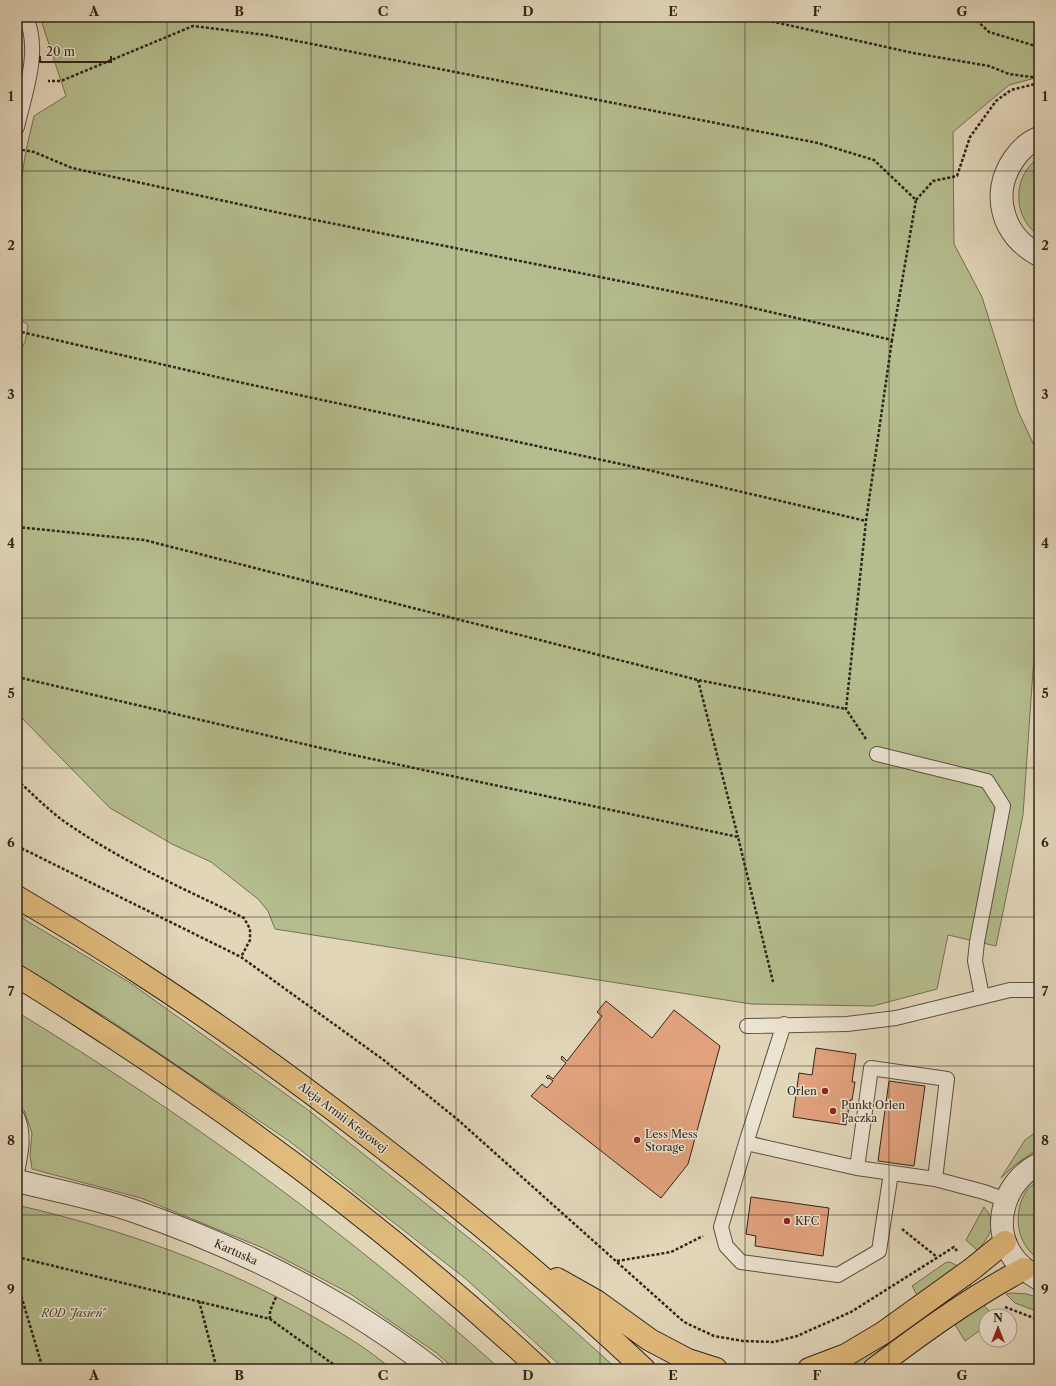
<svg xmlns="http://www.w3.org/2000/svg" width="1056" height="1386" viewBox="0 0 1056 1386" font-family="'Libre Caslon Text',serif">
  <rect width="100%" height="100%" fill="#e2d6b9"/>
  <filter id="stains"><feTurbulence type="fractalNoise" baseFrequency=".005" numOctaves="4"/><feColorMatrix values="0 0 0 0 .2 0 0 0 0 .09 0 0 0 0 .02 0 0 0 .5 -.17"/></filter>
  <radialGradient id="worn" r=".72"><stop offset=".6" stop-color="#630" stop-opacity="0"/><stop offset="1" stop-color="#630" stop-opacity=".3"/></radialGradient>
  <path fill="#b5bd8e" stroke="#737155" d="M 40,17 L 1039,17 L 1039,77 L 1009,85 L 953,132 L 954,244 L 982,297 L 1018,411 L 1039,456 L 1039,638 L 1034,656 L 1023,815 L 996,946 L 948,935 L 937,989 L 873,1006 L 751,1004 L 275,929 L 268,911 L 258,899 L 211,862 L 172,844 L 110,808 L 17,713 L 17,358 L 19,351 L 25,342 L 28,325 L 17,317 L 17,208 L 26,150 L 34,116 L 66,96 Z
    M 1039,158 L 1039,235 C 1012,219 1012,174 1039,158 Z
    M 17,915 L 129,982 L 308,1110 L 489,1254 L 617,1369 L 564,1369 L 466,1279 L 289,1141 L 107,1018 L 17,963 Z
    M 17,1012 C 188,1116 351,1235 500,1369 L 455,1369 L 435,1352 L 349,1293 L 263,1248 L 141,1198 L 32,1169 L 30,1155 L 32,1133 L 24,1110 L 17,1103 Z
    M 1033,1134 L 1039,1134 L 1039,1148 L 1016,1164 L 1001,1178 L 1025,1140 Z
    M 1039,1180 L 1039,1259 C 1016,1245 1012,1212 1027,1190 C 1030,1186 1035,1183 1039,1180 Z
    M 17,1205 C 138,1233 251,1275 355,1342 C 368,1350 380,1360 392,1369 L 17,1369 Z
    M 984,1207 C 987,1211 991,1216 992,1222 C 993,1231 984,1244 977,1250 L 966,1240 Z
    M 950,1262 L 958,1266 L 917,1295 L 912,1286 L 945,1263 Z
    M 970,1284 L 973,1289 L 859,1369 L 844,1369 Z
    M 1012,1293 L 1027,1294 L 1039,1298 L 1039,1312 L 1015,1303 L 1006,1294 Z
    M 983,1304 L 990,1312 L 996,1316 L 986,1316 L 986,1326 L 965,1341 L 954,1323 Z"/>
  <path fill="#e1a27d" stroke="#31251c" d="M 606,1001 L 652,1038 L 674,1010 L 720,1046 L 688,1164 L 661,1198 L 531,1096 L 542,1084 L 547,1088 L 553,1081 L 549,1078 L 548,1079 L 546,1077 L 548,1075 L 553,1079 L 566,1063 L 561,1059 L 562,1056 L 567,1061 L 602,1016 L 597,1012 Z
    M 816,1048 L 856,1054 L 852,1082 L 855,1082 L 852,1100 L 850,1100 L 846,1125 L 793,1117 L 799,1073 L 812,1075 Z
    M 889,1081 L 925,1086 L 914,1166 L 878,1161 Z
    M 751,1197 L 829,1208 L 823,1256 L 755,1246 L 756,1236 L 746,1234 Z"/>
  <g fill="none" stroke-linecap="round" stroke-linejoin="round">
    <defs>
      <path id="service" d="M 17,127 C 25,92 41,51 26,17
        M 877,754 L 987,781 L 1003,806 L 977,942 L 975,961 L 982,996
        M 784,1024 L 746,1143 L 857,1168
        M 747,1026 L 847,1024 L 896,1018 L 1010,990 L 1039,990
        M 17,1116 C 25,1134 21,1154 17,1172
        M 746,1143 L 721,1227 L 726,1246 L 741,1262 L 838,1275 L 879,1251 L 891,1173
        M 935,1179 L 857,1168 L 871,1068 L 947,1079 L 935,1179 L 984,1192 L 1006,1200"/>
      <path id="tertiary" d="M 1039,138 C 1029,142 1020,150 1014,159 C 990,193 1002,236 1039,255
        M 1039,1164 C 1005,1181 990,1225 1013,1257 C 1020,1267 1029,1273 1039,1279
        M 17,1181 C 54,1190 95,1198 131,1210 C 239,1247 343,1299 433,1369"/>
      <path id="primary" d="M 17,897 C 59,922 101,947 141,974 C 220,1025 295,1080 369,1137 C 464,1210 557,1287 644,1369
        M 17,976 C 49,995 80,1016 111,1036 C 263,1135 407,1246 540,1369
        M 557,1279 L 596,1301 L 650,1340 L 688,1360 L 716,1369
        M 809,1369 L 846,1355 L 883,1333 L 972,1269 L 1005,1242
        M 874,1369 C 922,1333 971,1297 1024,1269"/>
    </defs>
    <use href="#service" stroke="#5d5143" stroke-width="16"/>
    <use href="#tertiary" stroke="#5d5143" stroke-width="24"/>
    <use href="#primary" stroke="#31251c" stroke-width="24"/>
    <path stroke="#31251c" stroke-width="2.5" stroke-dasharray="3 2" stroke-linecap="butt" d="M 752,17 L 913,53 L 989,66 L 1009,74 L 1039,78
      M 973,17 L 989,32 L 1039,47
      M 17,149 L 34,152 L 72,168 L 280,213 L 740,305 L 892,340 L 916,200 L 874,160 L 818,143 L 266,35 L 193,26 L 61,81 L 48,81
      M 916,200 L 933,181 L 957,176 L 970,137 L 996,101 L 1011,90 L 1039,83
      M 17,331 L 243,383 L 644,469 L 866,521
      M 17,527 L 144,540 L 698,680 L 846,709
      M 17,677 L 325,749 L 738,837 L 773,982
      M 698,680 L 738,837
      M 866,739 L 846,709 L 866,521 L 892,340
      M 17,780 C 34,795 50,812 68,824 C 123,862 184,889 244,918 L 250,929 L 250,940 L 241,957
      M 17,846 L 241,957 L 385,1061 L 457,1119 L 684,1322 L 714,1336 L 743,1341 L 774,1342 L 797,1336 L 851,1312 L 954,1247 L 957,1251
      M 902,1229 L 937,1257
      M 17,1257 L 270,1319 L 340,1369
      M 617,1261 L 671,1252 L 703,1236
      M 17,1282 L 43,1369
      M 199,1301 L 217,1369
      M 1005,1307 L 1039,1320
      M 270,1319 L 270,1311 L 276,1297"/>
    <use href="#service" stroke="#ece4d2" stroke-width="14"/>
    <use href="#tertiary" stroke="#ece4d2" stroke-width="22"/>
    <use href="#primary" stroke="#e1bb7c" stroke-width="22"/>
  </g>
  <path fill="none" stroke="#31251c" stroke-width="1" stroke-opacity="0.55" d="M 167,17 L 167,1369M 311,17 L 311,1369M 456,17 L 456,1369M 600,17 L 600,1369M 745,17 L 745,1369M 889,17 L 889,1369M 17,171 L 1039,171M 17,320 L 1039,320M 17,469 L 1039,469M 17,618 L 1039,618M 17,768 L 1039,768M 17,917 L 1039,917M 17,1066 L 1039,1066M 17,1215 L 1039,1215"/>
  <g fill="#8f2418" stroke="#ece4d2" stroke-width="1.5">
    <circle cx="825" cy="1091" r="4"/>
    <circle cx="833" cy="1111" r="4"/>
    <circle cx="637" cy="1140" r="4"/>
    <circle cx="787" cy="1221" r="4"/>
  </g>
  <g text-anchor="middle" stroke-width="3" stroke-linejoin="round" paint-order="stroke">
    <g font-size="11" fill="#31251c" stroke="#ece4d2" text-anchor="start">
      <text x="817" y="1095" text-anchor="end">Orlen</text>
      <text x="841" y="1109">Punkt Orlen<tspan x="841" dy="13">Paczka</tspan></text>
      <text x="645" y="1138">Less Mess<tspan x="645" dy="13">Storage</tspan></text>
      <text x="795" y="1225">KFC</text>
    </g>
    <g font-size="11" fill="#31251c" stroke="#ece4d2">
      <text transform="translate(343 1117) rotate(37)" y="4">Aleja Armii Krajowej</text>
      <text transform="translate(236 1252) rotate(24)" y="4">Kartuska</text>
    </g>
    <g font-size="11" font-style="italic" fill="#524b38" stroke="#ece4d2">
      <text x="73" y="1317">ROD "Jasień"</text>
    </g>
  </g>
  <rect width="1056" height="1386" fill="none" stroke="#e2d6b9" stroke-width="44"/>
  <g transform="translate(998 1328)"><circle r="19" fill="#ece4d2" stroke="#a19889"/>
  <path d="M0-3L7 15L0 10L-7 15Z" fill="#8f2418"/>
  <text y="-6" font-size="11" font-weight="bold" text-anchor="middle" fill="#31251c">N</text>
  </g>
  <path d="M40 56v6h71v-6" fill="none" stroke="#31251c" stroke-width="2"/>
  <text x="46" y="56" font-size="12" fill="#31251c" stroke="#ece4d2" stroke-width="3" paint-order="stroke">20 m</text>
  <rect x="22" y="22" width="1012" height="1342" fill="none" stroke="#31251c" stroke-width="1.5"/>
  <g font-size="13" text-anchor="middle" font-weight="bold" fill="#31251c">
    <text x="94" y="16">A</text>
    <text x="239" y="16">B</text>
    <text x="383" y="16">C</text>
    <text x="528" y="16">D</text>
    <text x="673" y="16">E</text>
    <text x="817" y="16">F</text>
    <text x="962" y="16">G</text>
    <text x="11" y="101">1</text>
    <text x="1045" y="101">1</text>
    <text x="11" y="250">2</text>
    <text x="1045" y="250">2</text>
    <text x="11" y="399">3</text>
    <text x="1045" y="399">3</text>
    <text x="11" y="548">4</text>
    <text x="1045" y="548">4</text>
    <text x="11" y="698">5</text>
    <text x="1045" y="698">5</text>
    <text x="11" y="847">6</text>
    <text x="1045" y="847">6</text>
    <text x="11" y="996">7</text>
    <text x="1045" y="996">7</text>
    <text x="11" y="1145">8</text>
    <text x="1045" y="1145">8</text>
    <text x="11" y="1294">9</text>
    <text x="1045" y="1294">9</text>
    <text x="94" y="1380">A</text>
    <text x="239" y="1380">B</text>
    <text x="383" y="1380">C</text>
    <text x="528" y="1380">D</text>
    <text x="673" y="1380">E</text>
    <text x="817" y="1380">F</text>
    <text x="962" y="1380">G</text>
  </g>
  <rect width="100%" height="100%" filter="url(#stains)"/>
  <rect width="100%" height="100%" fill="url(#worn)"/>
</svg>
